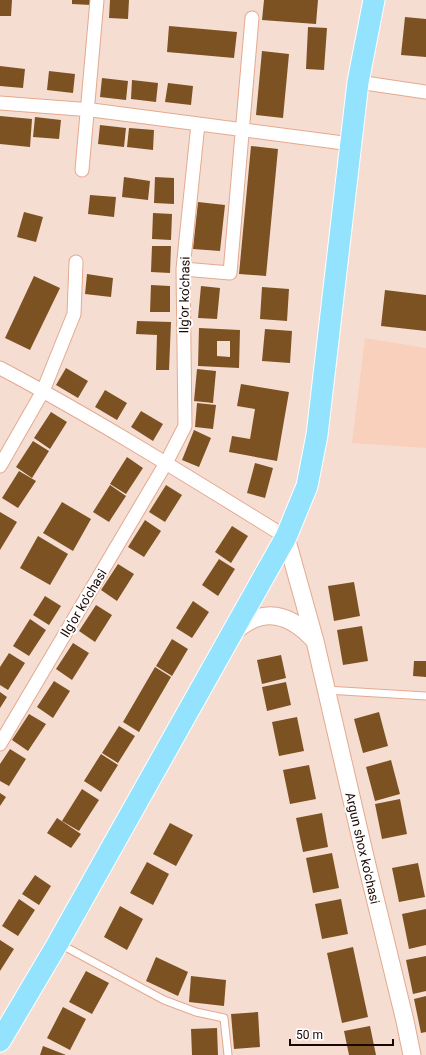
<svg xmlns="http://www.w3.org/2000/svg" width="426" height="1055" viewBox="0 0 426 1055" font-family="Roboto,sans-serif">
  <rect width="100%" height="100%" fill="#f6ddd2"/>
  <path fill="#f9d0bc" d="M 365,338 L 426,348 L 426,448 L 352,443 Z"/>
  <path fill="#7c5222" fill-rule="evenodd" d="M 0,0 L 12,0 L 11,16 L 0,16 Z
    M 72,0 L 91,0 L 91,5 L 72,4 Z
    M 110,0 L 129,0 L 128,19 L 109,18 Z
    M 264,0 L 318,0 L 316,24 L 262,20 Z
    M 405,17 L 426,19 L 426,57 L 401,55 Z
    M 169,26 L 237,32 L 234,58 L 167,52 Z
    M 308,27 L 327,28 L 324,70 L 306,69 Z
    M 262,51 L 289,54 L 283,118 L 256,115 Z
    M 0,66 L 25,69 L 23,88 L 0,86 Z
    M 49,71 L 75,74 L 73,93 L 47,90 Z
    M 102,78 L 128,81 L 126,100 L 100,97 Z
    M 132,80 L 158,83 L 156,102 L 131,99 Z
    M 168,83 L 193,86 L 191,105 L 165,102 Z
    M 0,116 L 32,119 L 30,147 L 0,144 Z
    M 35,117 L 61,120 L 59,139 L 33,137 Z
    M 100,125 L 126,128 L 124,147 L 98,144 Z
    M 129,128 L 154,130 L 153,150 L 127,147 Z
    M 251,146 L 278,149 L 266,276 L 239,274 Z
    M 124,177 L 150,181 L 148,200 L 122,197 Z
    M 155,177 L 174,178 L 174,204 L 154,203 Z
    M 90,195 L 116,197 L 114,217 L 88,214 Z
    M 198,202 L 225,205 L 220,251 L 193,249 Z
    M 24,212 L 43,217 L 36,242 L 17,237 Z
    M 153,213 L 172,214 L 171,240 L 152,239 Z
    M 152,246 L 171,246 L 170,273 L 151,272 Z
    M 87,274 L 113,278 L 111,297 L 85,294 Z
    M 34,276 L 60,288 L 30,350 L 5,338 Z
    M 151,285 L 170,286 L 170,312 L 150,312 Z
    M 201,286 L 220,288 L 217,319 L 198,318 Z
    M 262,287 L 289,289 L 287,321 L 260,319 Z
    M 385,290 L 426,295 L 426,331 L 381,326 Z
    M 137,321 L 171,322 L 169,370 L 156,370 L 157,335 L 136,334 Z
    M 199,328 L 240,330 L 239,368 L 198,366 ZM 217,341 L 230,341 L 230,357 L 217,356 Z
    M 265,329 L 292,331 L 290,363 L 262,361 Z
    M 66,368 L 88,381 L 78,398 L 56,385 Z
    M 197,369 L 216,371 L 213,403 L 194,401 Z
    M 241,384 L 289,392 L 277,461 L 229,452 L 232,436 L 250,439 L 255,409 L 237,406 Z
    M 105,390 L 127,403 L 117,420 L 95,407 Z
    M 197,403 L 216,405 L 213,429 L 195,427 Z
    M 141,411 L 163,424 L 153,441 L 131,427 Z
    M 51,412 L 67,422 L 50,449 L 34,438 Z
    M 194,430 L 211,438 L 199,467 L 182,460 Z
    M 33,441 L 49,451 L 32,478 L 16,467 Z
    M 127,457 L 143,468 L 126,494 L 110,484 Z
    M 255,463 L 273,468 L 265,498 L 247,493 Z
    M 19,471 L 36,481 L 18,508 L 2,498 Z
    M 110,485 L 126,496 L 109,522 L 93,512 Z
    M 166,485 L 182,495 L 165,522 L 149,512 Z
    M 62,502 L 91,519 L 73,551 L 43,533 Z
    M 0,512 L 17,522 L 0,550 Z
    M 145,520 L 161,531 L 144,557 L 128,547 Z
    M 232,526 L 248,536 L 231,563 L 215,552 Z
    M 38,536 L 68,554 L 50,585 L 20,568 Z
    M 219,559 L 235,569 L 218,596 L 202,585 Z
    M 118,564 L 134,574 L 117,601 L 101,590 Z
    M 354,582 L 360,616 L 334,621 L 328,586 Z
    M 45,596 L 61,606 L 49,625 L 33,615 Z
    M 193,601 L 209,612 L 192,638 L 176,628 Z
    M 96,605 L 112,615 L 95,642 L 79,631 Z
    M 30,619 L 46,630 L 29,656 L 13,646 Z
    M 362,626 L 368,661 L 343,665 L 337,630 Z
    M 172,639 L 188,649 L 172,676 L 156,666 Z
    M 73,643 L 89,653 L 72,680 L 56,669 Z
    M 9,653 L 25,663 L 8,690 L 0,685 L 0,667 Z
    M 281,655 L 286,678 L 262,684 L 257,660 Z
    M 414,661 L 426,661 L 426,677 L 413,676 Z
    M 155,667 L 171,677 L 139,732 L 123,722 Z
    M 54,681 L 70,691 L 53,718 L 37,707 Z
    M 286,682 L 291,705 L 267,711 L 262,687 Z
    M 0,692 L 7,697 L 0,708 Z
    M 379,712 L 388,746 L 363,753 L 354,719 Z
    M 29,714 L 46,724 L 28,751 L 12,740 Z
    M 297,717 L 304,751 L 279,756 L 272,722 Z
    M 119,726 L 135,736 L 118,763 L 102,753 Z
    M 10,749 L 26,759 L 9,786 L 0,781 L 0,764 Z
    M 101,754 L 118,765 L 101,792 L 84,781 Z
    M 391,760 L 400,794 L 375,801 L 366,767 Z
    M 309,765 L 316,799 L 290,804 L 283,770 Z
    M 82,789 L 99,800 L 79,831 L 62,821 Z
    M 0,793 L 6,797 L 0,806 Z
    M 400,799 L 407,834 L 382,839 L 375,804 Z
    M 322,813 L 328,847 L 303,852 L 296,818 Z
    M 57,818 L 81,834 L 71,848 L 47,833 Z
    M 170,823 L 193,835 L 176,866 L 153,854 Z
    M 332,853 L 339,888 L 313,893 L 306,858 Z
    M 147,862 L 169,874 L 153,905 L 130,893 Z
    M 418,863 L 425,897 L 399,902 L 392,868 Z
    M 35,875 L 51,886 L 39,905 L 22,894 Z
    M 19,899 L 35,910 L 18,936 L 2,926 Z
    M 341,899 L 348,934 L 322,939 L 315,904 Z
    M 120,906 L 143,919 L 127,950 L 104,937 Z
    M 426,909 L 426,945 L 409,949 L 402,914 Z
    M 0,940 L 14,949 L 0,971 Z
    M 353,947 L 368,1017 L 342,1023 L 327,953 Z
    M 426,956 L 426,991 L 413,994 L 406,960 Z
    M 156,957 L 188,972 L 178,996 L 146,981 Z
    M 86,971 L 109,983 L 92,1014 L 69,1002 Z
    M 191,976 L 226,980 L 224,1006 L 189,1002 Z
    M 426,996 L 426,1032 L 421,1033 L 414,999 Z
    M 63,1007 L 86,1019 L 70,1050 L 47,1038 Z
    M 258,1012 L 260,1047 L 234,1049 L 231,1014 Z
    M 370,1026 L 376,1055 L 349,1055 L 344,1031 Z
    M 217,1028 L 218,1055 L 192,1055 L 191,1029 Z
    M 43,1046 L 66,1055 L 40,1055 Z"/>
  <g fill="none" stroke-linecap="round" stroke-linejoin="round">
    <defs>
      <path id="service" d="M 326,690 L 426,696
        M 60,944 L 164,1000 L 196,1012 L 224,1018 L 228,1055"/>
      <path id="minor" d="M 358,82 L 426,92
        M 0,103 L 92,110 L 351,144
        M 82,170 L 97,0
        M 183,269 L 230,273 L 252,18
        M 0,368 C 98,420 192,479 286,537
        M 0,466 L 43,391 L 74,314 L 76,262
        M 0,744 L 166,463 L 185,426 L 183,269 L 198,124"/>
      <path id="tertiary" d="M 286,537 L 315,641 L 366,861 L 405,1021 L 412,1055
        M 234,632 C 263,606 290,613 315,641"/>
      <path id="primary" d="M 0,1041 L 58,943 L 286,537 L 307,486 L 317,435 L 358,82 L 374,0"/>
    </defs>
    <use href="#service" stroke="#e4a98e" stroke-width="9"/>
    <use href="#minor" stroke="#e4a98e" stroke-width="15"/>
    <use href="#tertiary" stroke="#e4a98e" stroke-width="19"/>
    <use href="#primary" stroke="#fff" stroke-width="23"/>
    <use href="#service" stroke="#fff" stroke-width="7"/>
    <use href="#minor" stroke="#fff" stroke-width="13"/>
    <use href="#tertiary" stroke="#fff" stroke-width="17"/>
    <use href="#primary" stroke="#93e2fe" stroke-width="21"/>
  </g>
  <g text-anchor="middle" stroke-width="4" stroke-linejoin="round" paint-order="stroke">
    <g font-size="13" fill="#1a0701" stroke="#fff">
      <text transform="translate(184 295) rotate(-89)" y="5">Ilg'or ko'chasi</text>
      <text transform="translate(83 603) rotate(-59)" y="5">Ilg'or ko'chasi</text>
      <text transform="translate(363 848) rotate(77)" y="5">Argun shox ko'chasi</text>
    </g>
  </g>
  <path d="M290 1039v6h103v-6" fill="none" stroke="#1a0701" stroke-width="2"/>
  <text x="296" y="1039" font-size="12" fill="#1a0701" stroke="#ffffff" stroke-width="3" paint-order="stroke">50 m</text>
</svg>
